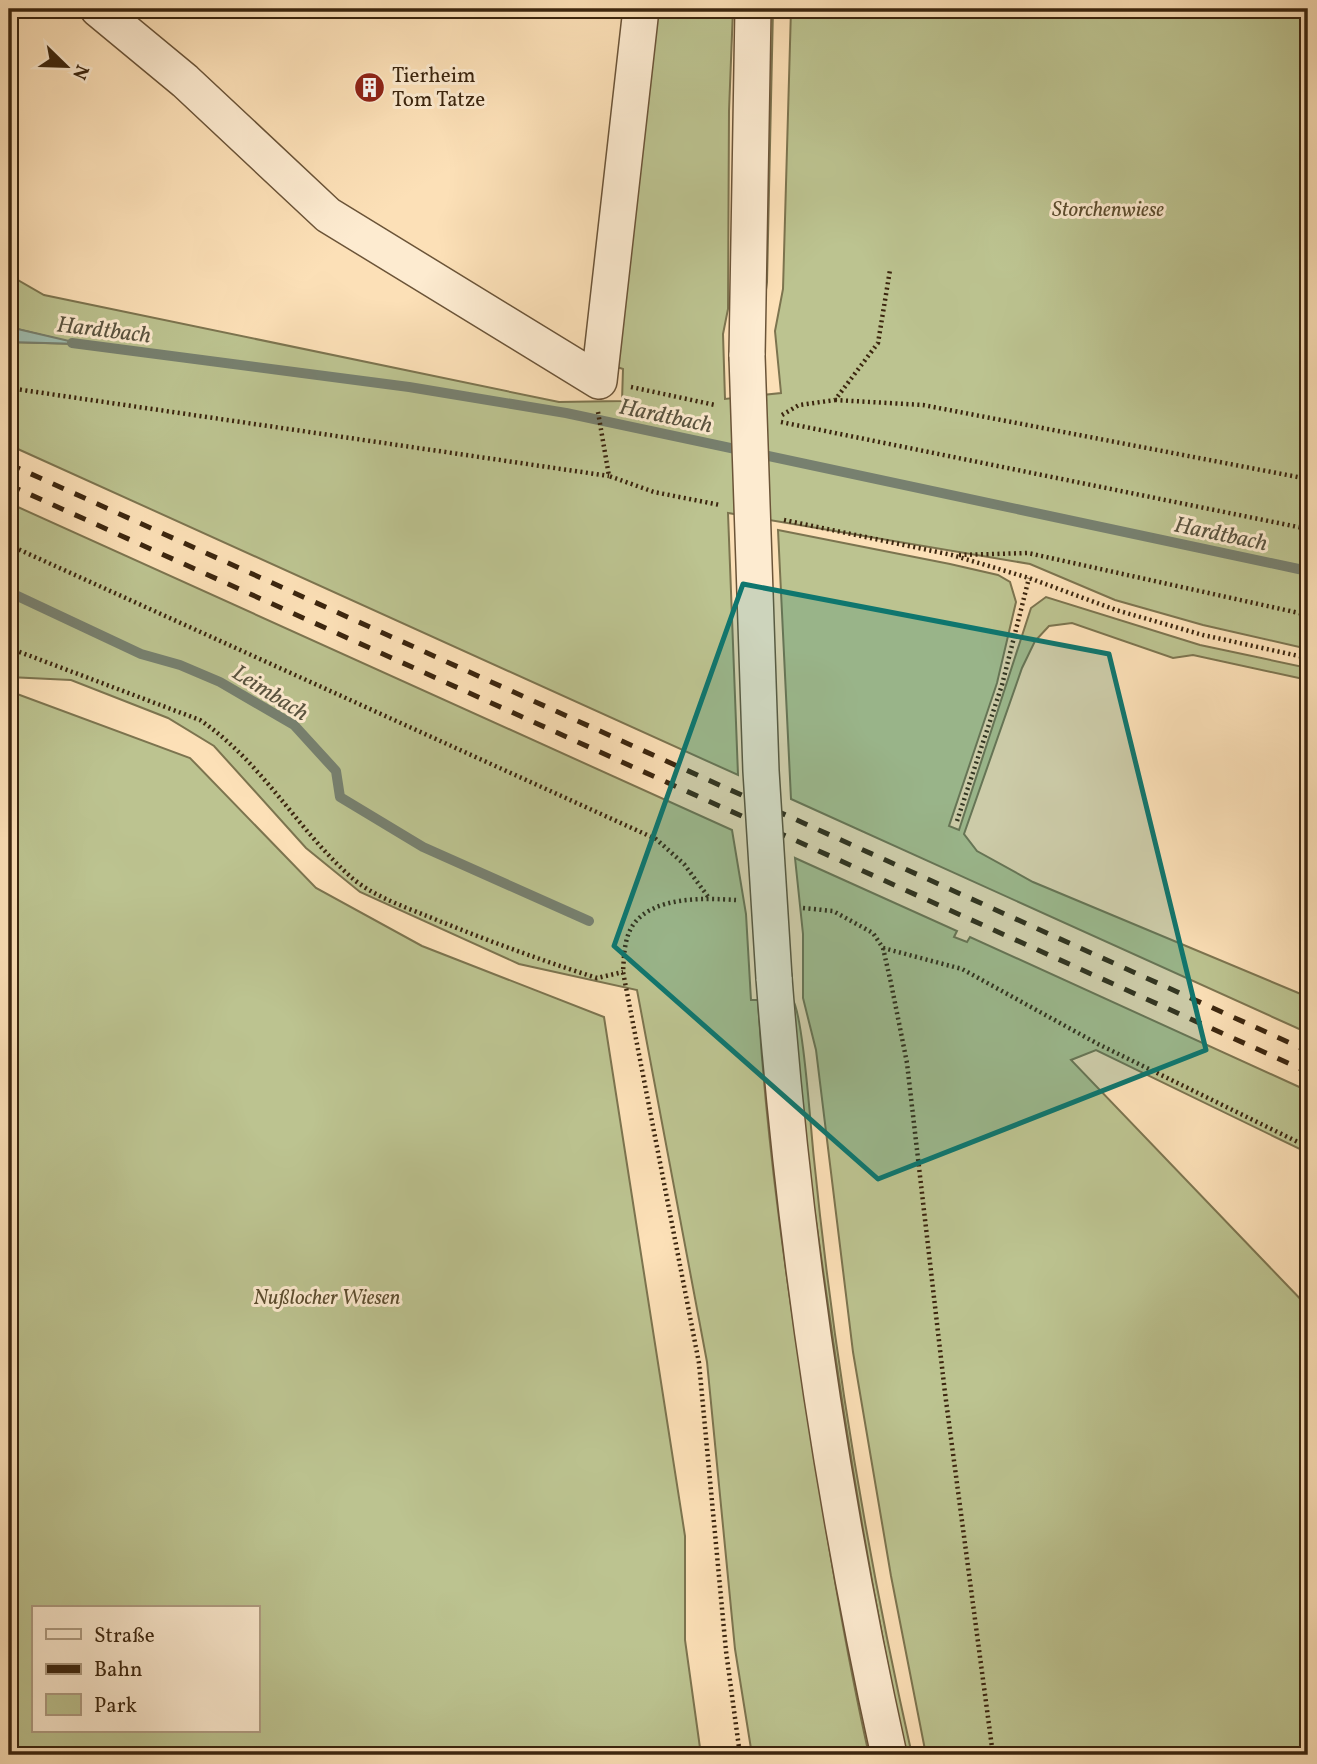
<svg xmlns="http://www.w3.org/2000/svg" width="1317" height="1764" viewBox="0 0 1317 1764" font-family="Vollkorn,serif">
  <rect width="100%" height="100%" fill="#fce0b7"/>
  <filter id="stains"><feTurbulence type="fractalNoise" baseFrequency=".00286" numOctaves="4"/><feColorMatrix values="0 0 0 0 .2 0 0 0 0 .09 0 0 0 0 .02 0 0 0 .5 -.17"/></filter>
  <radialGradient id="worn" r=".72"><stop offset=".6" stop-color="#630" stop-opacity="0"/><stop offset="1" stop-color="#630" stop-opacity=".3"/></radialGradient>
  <path fill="#bcc390" stroke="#7c744f" stroke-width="2" fill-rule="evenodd" d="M 629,9 L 733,9 L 729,111 L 728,309 L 723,334 L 725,399 L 781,393 L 775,331 L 783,289 L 791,9 L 1308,9 L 1308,649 L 1203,625 L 1115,600 L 1030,564 L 728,513 L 738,775 L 9,445 L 9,342 L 78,344 L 9,327 L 9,275 L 44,295 L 559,402 L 622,401 L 623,369 L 590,358 Z
    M 767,9 L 773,9 L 767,282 L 763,313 Z
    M 9,503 L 732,830 L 746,914 L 751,1000 L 758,1000 C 766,1139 786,1278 808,1416 C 826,1530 844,1643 869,1755 L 752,1755 L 735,1649 L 707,1362 L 637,990 L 519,964 L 360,892 L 306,848 L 214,746 L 168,718 L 71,680 L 9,677 Z
    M 778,530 L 950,564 L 998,575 L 1010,582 L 1016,602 L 997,683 L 949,826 L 959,830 L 1031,608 L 1046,597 L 1200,645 L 1308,668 L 1308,680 L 1193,655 L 1173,658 L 1072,623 L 1049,626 L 1035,641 L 1022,668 L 964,834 L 977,851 L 1033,882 L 1308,997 L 1308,1033 L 791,799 Z
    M 9,691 L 190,758 L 316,888 L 422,946 L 604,1017 L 685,1536 L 685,1640 L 701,1755 L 9,1755 ZM 33,1608 L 257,1608 L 257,1731 L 33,1731 Z
    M 795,858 L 957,931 L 954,937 L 967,942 L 970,937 L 1308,1091 L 1308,1153 L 1096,1050 L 1071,1060 L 1308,1307 L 1308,1755 L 926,1755 L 891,1576 L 853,1352 L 816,1050 L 803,998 L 803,934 Z
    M 792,999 C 803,1010 811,1134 814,1159 C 834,1359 868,1559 912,1755 L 906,1755 C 873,1599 847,1442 825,1284 C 812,1190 795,1094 792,999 Z"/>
  <path fill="#9fbdb0" stroke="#77806f" stroke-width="2" d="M 9,327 L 82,344 L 9,342 Z"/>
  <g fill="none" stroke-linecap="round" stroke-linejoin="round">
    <path stroke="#77806f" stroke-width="10" d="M 72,343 L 409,387 L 566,413 L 1308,571
      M 9,592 L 141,654 L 180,665 L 220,682 L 294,725 L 336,771 L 340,797 L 423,847 L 589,921"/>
    <defs>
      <path id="minor" d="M 98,9 L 185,81 L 328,215 L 599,381 L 641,9
        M 747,356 L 753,9
        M 774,978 C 794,1237 833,1502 889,1755"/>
    </defs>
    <use href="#minor" stroke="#6b5438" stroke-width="38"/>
    <path stroke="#3b250e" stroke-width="4.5" stroke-dasharray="2 3.5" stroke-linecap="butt" d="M 631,387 L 715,405
      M 9,388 L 609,476
      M 835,400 L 923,405 L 1308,479
      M 598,412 L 609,476 L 654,492 L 720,505
      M 782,415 L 799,405 L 835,400 L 878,343 L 890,270
      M 781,422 L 1308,529
      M 784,520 L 952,555 L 1029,578 L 1116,610 L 1203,635 L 1308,658
      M 9,545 L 656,839 L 684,864 L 709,898
      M 959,555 L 1028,553 L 1308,615
      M 9,648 L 200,720 C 262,762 296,828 351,877 C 371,895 402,906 427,916 C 483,939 540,960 597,978 L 623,972
      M 957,821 L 1002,685 L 1029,578
      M 736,900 C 705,898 653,896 633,925 C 624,938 624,957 623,972 L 699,1363 L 726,1651 L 740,1755
      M 803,908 L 833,911 L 873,933 L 883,948 L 891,983 L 907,1063 L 945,1393 L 993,1755
      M 883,948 L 962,969 L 1098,1044 L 1308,1147"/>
    <use href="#minor" stroke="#fdebd0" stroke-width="35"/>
    <path stroke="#3b250e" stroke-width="5" stroke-dasharray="12 12" stroke-linecap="butt" d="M 9,464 L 1308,1051
      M 9,485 L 1308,1072"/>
    <defs>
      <path id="minor-bridge" d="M 747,356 L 761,771 L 774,978"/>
    </defs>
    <use href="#minor-bridge" stroke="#6b5438" stroke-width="38" stroke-linecap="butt"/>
    <use href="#minor-bridge" stroke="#fdebd0" stroke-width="35"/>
  </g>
  <path fill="#0f766e" fill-opacity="0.2" stroke="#0f766e" stroke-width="5" stroke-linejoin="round" d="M 743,584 L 1109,654 L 1206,1050 L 878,1179 L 614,946 Z"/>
  <defs>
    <symbol id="building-disc" viewBox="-11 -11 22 22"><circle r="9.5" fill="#8f2418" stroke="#fdebd0"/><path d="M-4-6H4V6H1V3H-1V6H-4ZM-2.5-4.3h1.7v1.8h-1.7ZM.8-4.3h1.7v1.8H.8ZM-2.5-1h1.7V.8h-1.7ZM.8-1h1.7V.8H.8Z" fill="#fff"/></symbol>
  </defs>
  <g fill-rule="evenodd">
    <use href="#building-disc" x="352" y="70" width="35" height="35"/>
  </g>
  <g text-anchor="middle" stroke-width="6" stroke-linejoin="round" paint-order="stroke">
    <g font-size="21" fill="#3b250e" stroke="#fdebd0" text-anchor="start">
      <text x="392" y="82">Tierheim<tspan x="392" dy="24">Tom Tatze</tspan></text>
    </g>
    <g font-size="21" font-style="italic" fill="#5b4c2e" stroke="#fdebd0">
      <text x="1108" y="216">Storchenwiese</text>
      <text x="327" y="1304">Nußlocher Wiesen</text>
    </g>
    <g font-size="23" font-style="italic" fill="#59533f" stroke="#fdebd0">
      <text transform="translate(104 329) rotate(7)" y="8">Hardtbach</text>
      <text transform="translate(666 415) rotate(12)" y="8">Hardtbach</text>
      <text transform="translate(1221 533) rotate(12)" y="8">Hardtbach</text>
      <text transform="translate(271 692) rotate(32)" y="8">Leimbach</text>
    </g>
  </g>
  <rect width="1317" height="1764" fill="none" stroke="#fce0b7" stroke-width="35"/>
  <rect x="10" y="10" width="1296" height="1743" fill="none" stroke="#3b250e" stroke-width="3.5"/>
  <rect x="18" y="18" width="1282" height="1729" fill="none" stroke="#3b250e" stroke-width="2"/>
  <rect x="32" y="1606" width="228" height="126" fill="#fdebd0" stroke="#af9c82" stroke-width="2"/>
  <rect x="46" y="1629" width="35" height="10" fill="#fdebd0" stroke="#af9c82" stroke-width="2"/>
  <text x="94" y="1642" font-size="21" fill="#3b250e">Straße</text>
  <rect x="46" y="1664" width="35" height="10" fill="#3b250e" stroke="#af9c82" stroke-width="2"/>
  <text x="94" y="1676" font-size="21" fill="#3b250e">Bahn</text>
  <rect x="46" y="1694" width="35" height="21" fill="#bcc390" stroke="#af9c82" stroke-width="2"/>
  <text x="94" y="1712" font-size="21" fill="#3b250e">Park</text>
  <g transform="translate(66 66) rotate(113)" stroke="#fdebd0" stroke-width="5" paint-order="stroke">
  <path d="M0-5L12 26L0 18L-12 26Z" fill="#3b250e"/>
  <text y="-10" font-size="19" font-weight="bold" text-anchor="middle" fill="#3b250e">N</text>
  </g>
  <rect width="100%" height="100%" filter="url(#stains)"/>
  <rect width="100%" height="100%" fill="url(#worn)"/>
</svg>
